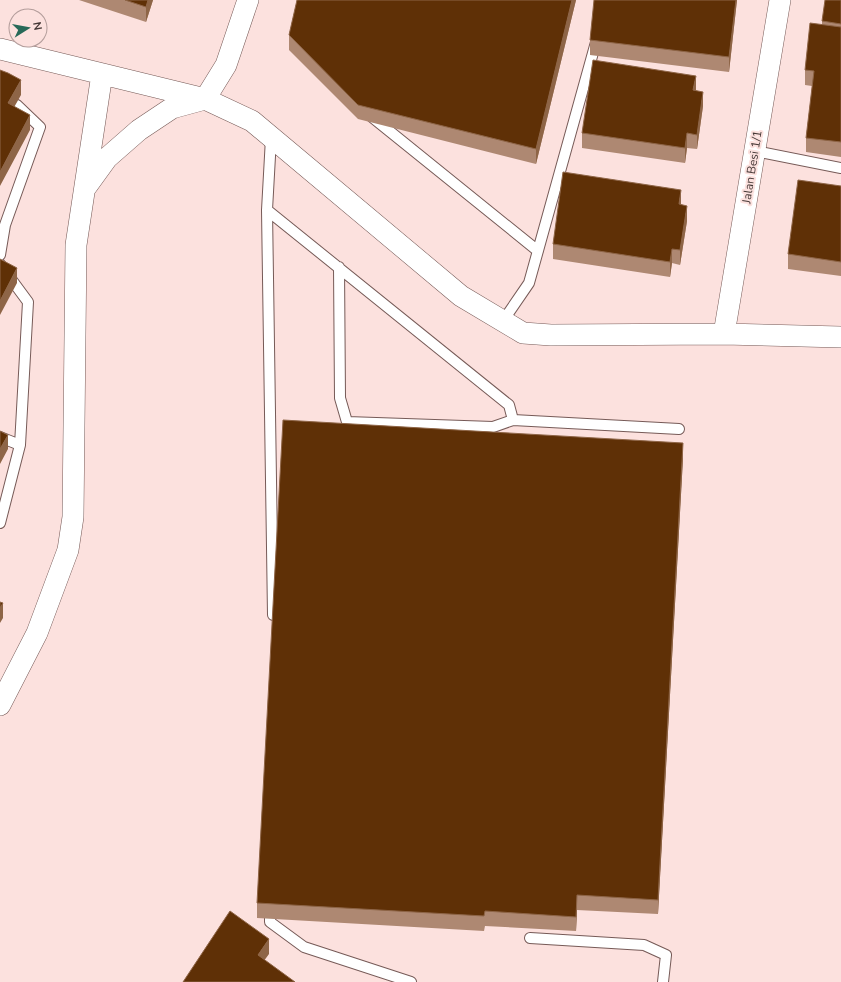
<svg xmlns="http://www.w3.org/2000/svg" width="841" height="982" viewBox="0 0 841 982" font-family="'Nunito Sans',sans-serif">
  <rect width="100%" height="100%" fill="#fce1de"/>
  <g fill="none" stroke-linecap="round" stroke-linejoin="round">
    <defs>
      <path id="service" d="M 0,98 L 17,105 L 40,127 L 5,225 L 0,255
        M 372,117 L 538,251
        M 271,138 L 267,210 L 273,615
        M 755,151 L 841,168
        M 267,210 L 509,405 L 513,420 L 679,429
        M 0,264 L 28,302 L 20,445 L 0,523
        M 339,267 L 340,398 L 347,422 L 493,427 L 513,420
        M 503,321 L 529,283 L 596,42
        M 0,437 L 20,445
        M 270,905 L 270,922 L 304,947 L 411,982
        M 530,938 L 644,945 L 666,955 L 663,982"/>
      <path id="minor" d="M 0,49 L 205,99 L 252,121 L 461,296 L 523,333 L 551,335 L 724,334 L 841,337
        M 86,187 L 107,158 L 139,130 L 172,108 L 205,99 L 226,65 L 248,0
        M 724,334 L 780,0
        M 0,705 L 37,633 L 68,550 L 73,517 L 76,245 L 102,74"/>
    </defs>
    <use href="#service" stroke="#765a57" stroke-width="12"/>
    <use href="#minor" stroke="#765a57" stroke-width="22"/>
    <use href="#service" stroke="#fff" stroke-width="10"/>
    <use href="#minor" stroke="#fff" stroke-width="21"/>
  </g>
  <path fill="#ae8872" d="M 79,0 L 153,0 L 146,22 Z
    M 297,0 L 576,0 L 536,164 L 358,119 L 289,50 L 289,35 Z
    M 737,0 L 729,72 L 590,55 L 590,40 Z
    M 841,0 L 841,157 L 806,152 L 806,138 L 812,86 L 805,85 L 805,70 L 822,24 L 822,21 Z
    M 696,91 L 703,106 L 697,149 L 687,148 L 685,163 L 582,148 L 582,133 Z
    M 841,186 L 841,276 L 788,269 L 788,254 Z
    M 681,205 L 687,221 L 680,265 L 672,263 L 670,277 L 553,259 L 553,244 Z
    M 683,458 L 658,914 L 577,910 L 576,931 L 485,926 L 484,931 L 257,918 L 257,903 Z"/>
  <path fill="#8e6547" d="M 148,0 L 153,0 L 146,22 L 146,7 Z
    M 572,0 L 576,0 L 536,164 L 536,149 Z
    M 736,0 L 737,0 L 729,72 L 729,57 Z
    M 696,76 L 696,91 L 693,90 Z
    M 21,80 L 21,95 L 8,118 L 8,103 Z
    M 703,92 L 703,106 L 697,149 L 697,135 Z
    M 30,115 L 30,130 L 0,186 L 0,172 Z
    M 687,133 L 687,148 L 685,163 L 685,148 Z
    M 681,190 L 681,204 L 679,219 L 679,204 Z
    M 687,206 L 687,221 L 680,265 L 680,250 Z
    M 672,249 L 672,263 L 670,277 L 670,262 Z
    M 17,268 L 17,283 L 0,315 L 0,301 Z
    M 8,435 L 8,449 L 0,464 L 0,449 Z
    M 683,443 L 683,458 L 658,914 L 658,900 Z
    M 3,603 L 3,618 L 0,623 L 0,608 Z
    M 577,895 L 577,910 L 576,931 L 576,917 Z
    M 269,939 L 269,954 L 258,969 L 258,955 Z"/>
  <path fill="#5f3006" stroke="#8e6547" d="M 125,0 L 148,0 L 146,7 Z
    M 297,0 L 572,0 L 536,149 L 358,105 L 289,35 Z
    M 594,0 L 736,0 L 729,57 L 590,40 Z
    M 825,0 L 841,0 L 841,24 L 822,21 Z
    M 810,23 L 841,27 L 841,142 L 806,138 L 814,71 L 805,70 Z
    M 593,60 L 696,76 L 693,90 L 703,92 L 697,135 L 687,133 L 685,148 L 582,133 Z
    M 0,70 L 8,73 L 21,80 L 8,103 L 30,115 L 0,172 Z
    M 563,172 L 681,190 L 679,204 L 687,206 L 680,250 L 672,249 L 670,262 L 553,244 Z
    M 798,180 L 841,186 L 841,262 L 788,254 Z
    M 0,259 L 17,268 L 0,301 Z
    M 283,420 L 683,443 L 658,900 L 577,895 L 576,917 L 485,911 L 484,916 L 257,903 Z
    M 0,431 L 8,435 L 0,449 Z
    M 0,602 L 3,603 L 0,608 Z
    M 230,911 L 269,939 L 258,955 L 295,982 L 183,982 Z"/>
  <g text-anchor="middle" stroke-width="4" stroke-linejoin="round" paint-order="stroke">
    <g font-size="12" fill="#453836" stroke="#fce1de">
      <text transform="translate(752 167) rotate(-81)" y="4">Jalan Besi 1/1</text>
    </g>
  </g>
  <g transform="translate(28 28) rotate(79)"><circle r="19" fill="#fce1de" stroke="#b39d9b"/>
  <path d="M0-3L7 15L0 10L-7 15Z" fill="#276958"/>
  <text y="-6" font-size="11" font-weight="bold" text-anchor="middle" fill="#453836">N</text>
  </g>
</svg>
